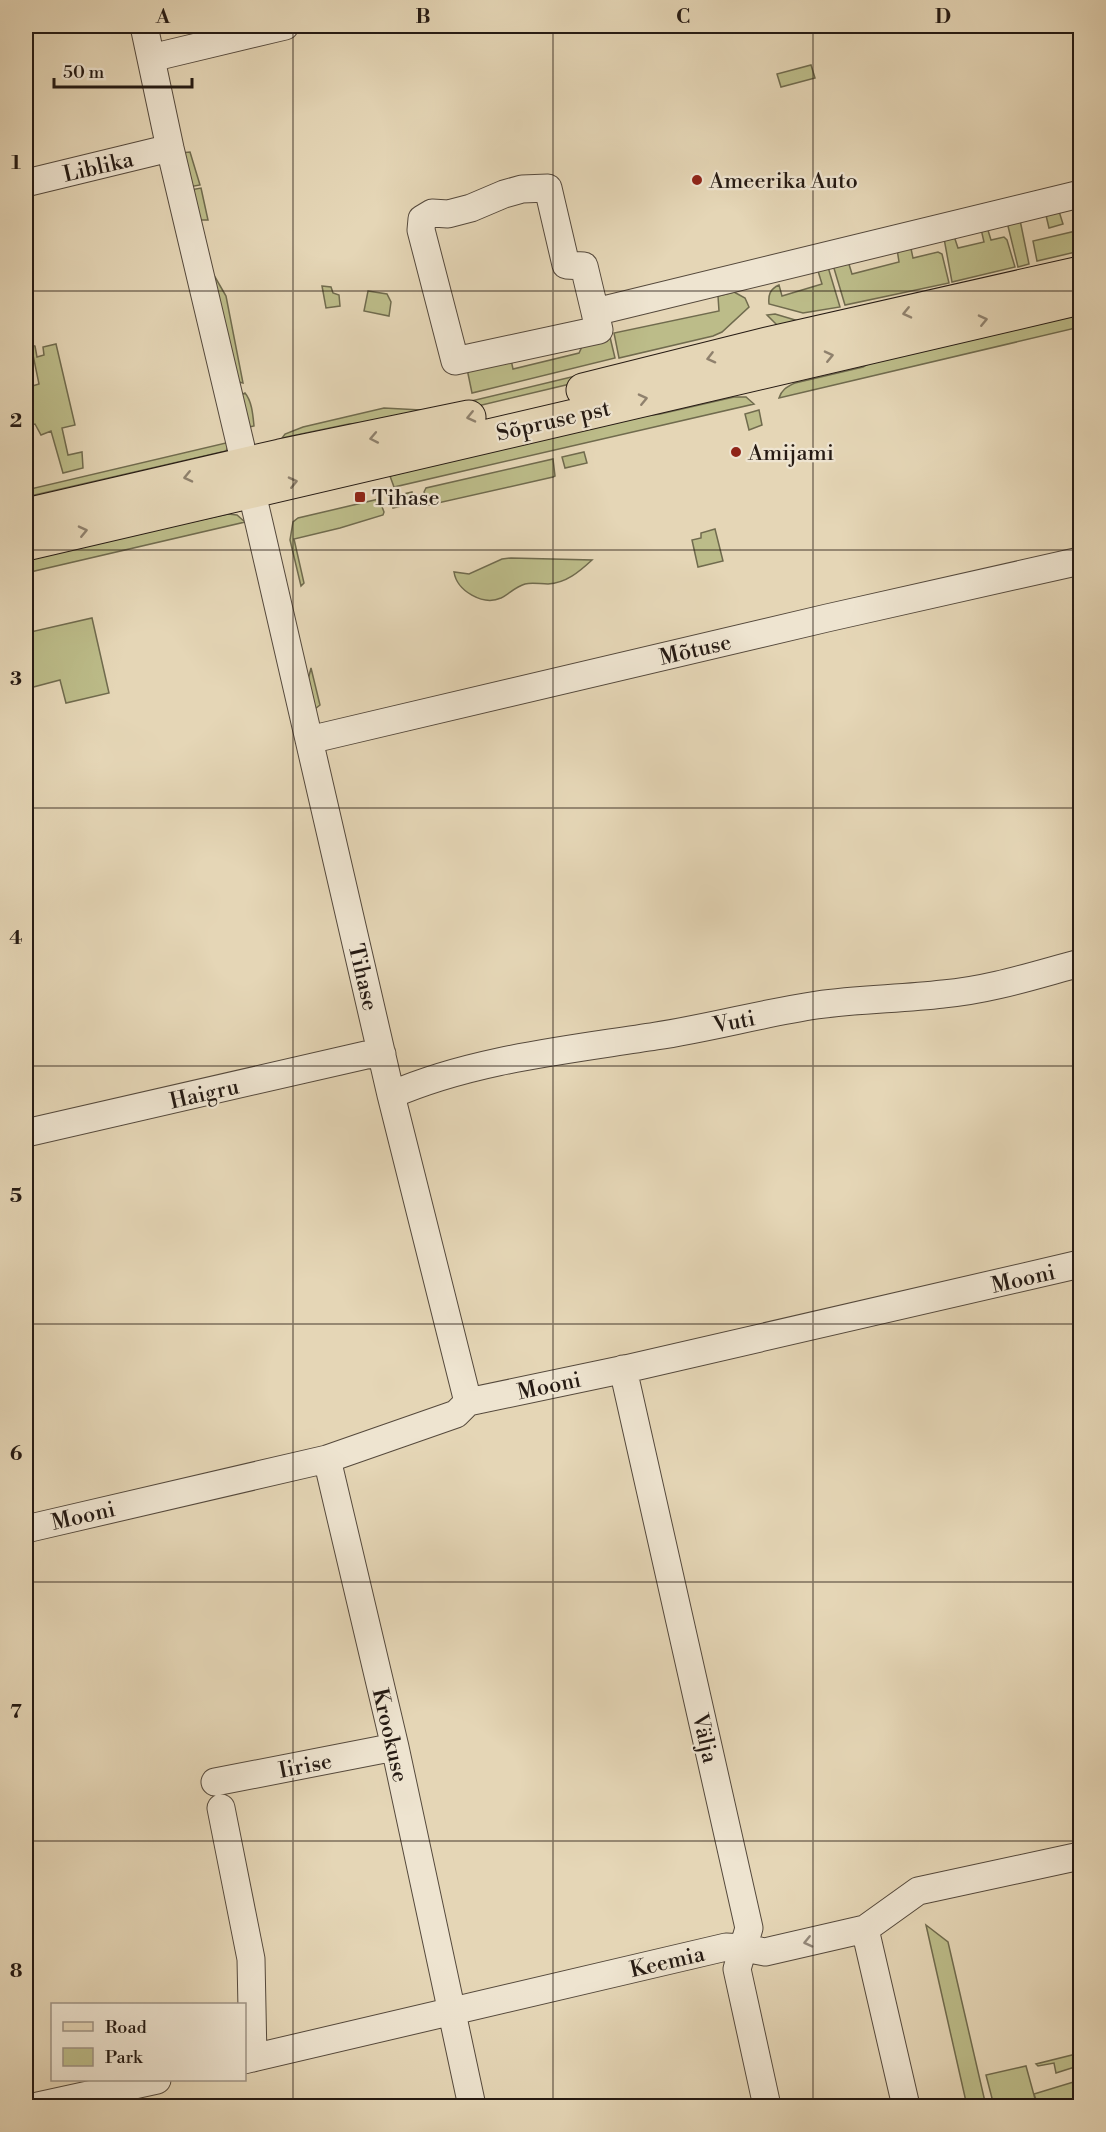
<svg xmlns="http://www.w3.org/2000/svg" width="1106" height="2132" viewBox="0 0 1106 2132" font-family="'Libre Bodoni',serif">
  <rect width="100%" height="100%" fill="#e5d6b6"/>
  <filter id="stains"><feTurbulence type="fractalNoise" baseFrequency=".00333" numOctaves="4"/><feColorMatrix values="0 0 0 0 .2 0 0 0 0 .09 0 0 0 0 .02 0 0 0 .5 -.17"/></filter>
  <radialGradient id="worn" r=".72"><stop offset=".6" stop-color="#630" stop-opacity="0"/><stop offset="1" stop-color="#630" stop-opacity=".3"/></radialGradient>
  <path fill="#bcbc89" stroke="#706b4e" stroke-width="1.5" d="M 811,65 L 815,78 L 781,87 L 777,74 Z
    M 190,152 L 200,185 L 189,187 L 181,153 Z
    M 201,188 L 208,220 L 200,220 L 190,190 Z
    M 1058,208 L 1063,224 L 1049,228 L 1045,211 Z
    M 1020,220 L 1029,264 L 1018,267 L 1007,222 Z
    M 987,227 L 991,240 L 1004,237 L 1007,240 L 1015,267 L 952,282 L 943,233 L 952,230 L 958,248 L 984,242 L 981,229 Z
    M 1080,230 L 1080,251 L 1037,261 L 1033,241 Z
    M 910,244 L 913,258 L 938,252 L 942,254 L 949,283 L 845,305 L 833,265 L 848,261 L 852,274 L 899,262 L 897,249 Z
    M 828,267 L 840,307 L 803,313 L 769,304 C 768,295 770,289 779,285 L 782,296 L 822,284 L 818,271 Z
    M 215,277 L 226,296 L 243,383 L 239,382 L 235,376 L 212,280 Z
    M 322,286 L 331,287 L 333,293 L 339,295 L 340,306 L 326,308 Z
    M 368,291 L 387,294 L 391,302 L 389,316 L 364,311 Z
    M 734,292 L 745,298 L 749,307 L 722,332 L 713,336 L 619,358 L 614,333 L 719,311 L 718,296 Z
    M 1080,308 L 1080,327 L 779,398 C 782,389 787,387 795,383 L 863,367 L 887,353 Z
    M 775,314 L 802,322 L 777,325 L 767,315 Z
    M 609,333 L 615,358 L 472,393 L 466,364 L 510,355 L 513,369 L 579,353 L 586,338 Z
    M 26,344 L 35,346 L 37,357 L 44,355 L 43,347 L 56,344 L 75,425 L 62,428 L 68,455 L 82,452 L 83,468 L 63,473 L 51,431 L 41,435 L 35,424 L 26,426 L 26,397 L 29,396 L 26,388 L 39,384 L 32,350 L 26,351 Z
    M 588,373 L 570,384 L 432,417 L 349,424 L 282,438 L 285,434 L 303,427 L 384,408 L 421,410 L 442,408 Z
    M 245,393 C 252,401 253,416 254,426 L 249,427 L 241,395 Z
    M 734,397 L 746,397 L 754,404 L 394,487 L 390,476 L 585,424 L 660,414 Z
    M 759,410 L 762,425 L 749,430 L 745,414 Z
    M 230,442 L 226,451 L 26,497 L 26,490 Z
    M 584,452 L 587,463 L 565,468 L 562,457 Z
    M 553,459 L 555,476 L 553,477 L 429,505 L 426,503 L 424,492 L 426,488 Z
    M 412,492 L 414,503 L 393,508 L 391,497 Z
    M 379,499 L 384,512 L 383,515 L 340,528 L 294,539 L 304,583 L 301,586 L 290,540 L 293,522 L 298,518 Z
    M 228,514 L 237,515 L 245,522 L 26,573 L 26,558 Z
    M 715,529 L 723,561 L 698,567 L 692,540 L 701,538 L 701,533 Z
    M 511,558 L 592,560 C 579,572 566,583 548,584 C 540,584 532,582 525,584 C 515,587 509,594 501,598 C 483,606 457,591 454,572 L 469,574 L 502,559 Z
    M 92,618 L 109,693 L 66,703 L 60,680 L 26,689 L 26,633 Z
    M 311,668 L 320,705 L 311,712 L 306,688 Z
    M 926,1925 L 948,1942 L 986,2106 L 967,2106 Z
    M 1080,2053 L 1080,2060 L 1077,2061 L 1078,2066 L 1056,2073 L 1054,2063 L 1038,2066 L 1036,2064 Z
    M 1026,2066 L 1037,2106 L 994,2106 L 986,2075 Z
    M 1080,2080 L 1080,2106 L 1038,2106 L 1034,2094 Z"/>
  <g fill="none" stroke-linecap="round" stroke-linejoin="round">
    <defs>
      <path id="minor" d="M 144,26 L 170,148 L 259,523 L 391,1095 L 468,1402
        M 151,58 L 285,26
        M 26,183 L 170,148
        M 595,312 L 599,330 L 455,361 L 421,230 L 422,219 L 432,213 L 448,214 L 471,208 L 504,194 L 522,189 L 548,188 L 566,265 L 584,266 L 595,312 L 1080,194
        M 309,740 L 827,618 L 1080,561
        M 391,1095 C 474,1059 568,1050 656,1036 C 710,1028 763,1013 817,1005 C 859,999 901,999 943,994 C 990,990 1035,975 1080,963
        M 26,1133 L 366,1055 L 382,1054
        M 623,1369 L 749,1928 L 737,1969 L 767,2106
        M 327,1459 L 395,1747 L 472,2106
        M 26,1529 L 327,1459 L 456,1414 L 468,1402 L 630,1368 L 1080,1264
        M 215,1782 L 395,1747
        M 221,1808 L 251,1959 L 253,2058
        M 865,1929 L 906,2106
        M 244,2060 L 726,1947 L 744,1948 L 765,1952 L 865,1929 L 918,1891 L 1080,1856
        M 38,2106 L 157,2080"/>
      <path id="major" d="M 583,390 L 767,344 L 1080,273
        M 26,515 L 280,456 L 469,417
        M 26,544 L 1080,298"/>
    </defs>
    <use href="#minor" stroke="#55493c" stroke-width="29"/>
    <use href="#major" stroke="#251a13" stroke-width="35"/>
    <use href="#minor" stroke="#eee4d0" stroke-width="27"/>
    <use href="#major" stroke="#e5d6b6" stroke-width="33"/>
  </g>
  <defs><path id="oneway-chevron" d="M-2-3.5L2.5 0L-2 3.5" fill="none" stroke-width="1.6" stroke-linecap="round" stroke-linejoin="round" transform="scale(1.5)"/></defs>
  <g stroke="#8f816d">
    <use href="#oneway-chevron" transform="translate(907 313) rotate(167)"/>
    <use href="#oneway-chevron" transform="translate(983 320) rotate(-13)"/>
    <use href="#oneway-chevron" transform="translate(829 356) rotate(-13)"/>
    <use href="#oneway-chevron" transform="translate(711 358) rotate(166)"/>
    <use href="#oneway-chevron" transform="translate(643 399) rotate(-13)"/>
    <use href="#oneway-chevron" transform="translate(471 417) rotate(167)"/>
    <use href="#oneway-chevron" transform="translate(374 438) rotate(169)"/>
    <use href="#oneway-chevron" transform="translate(188 477) rotate(167)"/>
    <use href="#oneway-chevron" transform="translate(293 482) rotate(-13)"/>
    <use href="#oneway-chevron" transform="translate(83 531) rotate(-13)"/>
  </g>
  <use stroke="#94897b" href="#oneway-chevron" transform="translate(808 1942) rotate(167)"/>
  <path fill="none" stroke="#251a13" stroke-width="1.5" stroke-opacity="0.55" d="M 293,26 L 293,2106M 553,26 L 553,2106M 813,26 L 813,2106M 26,291 L 1080,291M 26,550 L 1080,550M 26,808 L 1080,808M 26,1066 L 1080,1066M 26,1324 L 1080,1324M 26,1582 L 1080,1582M 26,1841 L 1080,1841"/>
  <g fill="#8f2418" stroke="#eee4d0" stroke-width="2">
    <circle cx="697" cy="180" r="6"/>
    <circle cx="736" cy="452" r="6"/>
    <rect x="354" y="491" width="12" height="12" rx="3"/>
  </g>
  <g text-anchor="middle" stroke-width="4.5" stroke-linejoin="round" paint-order="stroke">
    <g font-size="22" fill="#251a13" stroke="#eee4d0">
      <text transform="translate(98 166) rotate(-13)" y="8">Liblika</text>
      <text transform="translate(553 420) rotate(-13)" y="8">Sõpruse pst</text>
      <text transform="translate(695 649) rotate(-13)" y="8">Mõtuse</text>
      <text transform="translate(364 977) rotate(77)" y="8">Tihase</text>
      <text transform="translate(734 1021) rotate(-11)" y="8">Vuti</text>
      <text transform="translate(204 1093) rotate(-13)" y="8">Haigru</text>
      <text transform="translate(1023 1278) rotate(-13)" y="8">Mooni</text>
      <text transform="translate(549 1385) rotate(-12)" y="8">Mooni</text>
      <text transform="translate(83 1515) rotate(-13)" y="8">Mooni</text>
      <text transform="translate(391 1735) rotate(77)" y="8">Krookuse</text>
      <text transform="translate(706 1738) rotate(77)" y="8">Välja</text>
      <text transform="translate(305 1765) rotate(-11)" y="8">Iirise</text>
      <text transform="translate(667 1961) rotate(-13)" y="8">Keemia</text>
    </g>
    <g font-size="22" fill="#251a13" stroke="#eee4d0" text-anchor="start">
      <text x="709" y="188">Ameerika Auto</text>
      <text x="748" y="460">Amijami</text>
      <text x="372" y="505">Tihase</text>
    </g>
  </g>
  <rect width="1106" height="2132" fill="none" stroke="#e5d6b6" stroke-width="66"/>
  <rect x="51" y="2003" width="195" height="78" fill="#eee4d0" stroke="#9e9384" stroke-width="1.5"/>
  <rect x="63" y="2022" width="30" height="9" fill="#e5d6b6" stroke="#9e9384" stroke-width="1.5"/>
  <text x="105" y="2033" font-size="18" fill="#251a13">Road</text>
  <rect x="63" y="2048" width="30" height="18" fill="#bcbc89" stroke="#9e9384" stroke-width="1.5"/>
  <text x="105" y="2063" font-size="18" fill="#251a13">Park</text>
  <path d="M54 78v9h138v-9" fill="none" stroke="#251a13" stroke-width="3"/>
  <text x="63" y="78" font-size="18" fill="#251a13" stroke="#eee4d0" stroke-width="4.5" paint-order="stroke">50 m</text>
  <rect x="33" y="33" width="1040" height="2066" fill="none" stroke="#251a13" stroke-width="2"/>
  <g font-size="20" text-anchor="middle" font-weight="bold" fill="#251a13">
    <text x="163" y="23">A</text>
    <text x="423" y="23">B</text>
    <text x="683" y="23">C</text>
    <text x="943" y="23">D</text>
    <text x="16" y="169">1</text>
    <text x="16" y="427">2</text>
    <text x="16" y="685">3</text>
    <text x="16" y="944">4</text>
    <text x="16" y="1202">5</text>
    <text x="16" y="1460">6</text>
    <text x="16" y="1718">7</text>
    <text x="16" y="1977">8</text>
  </g>
  <rect width="100%" height="100%" filter="url(#stains)"/>
  <rect width="100%" height="100%" fill="url(#worn)"/>
</svg>
